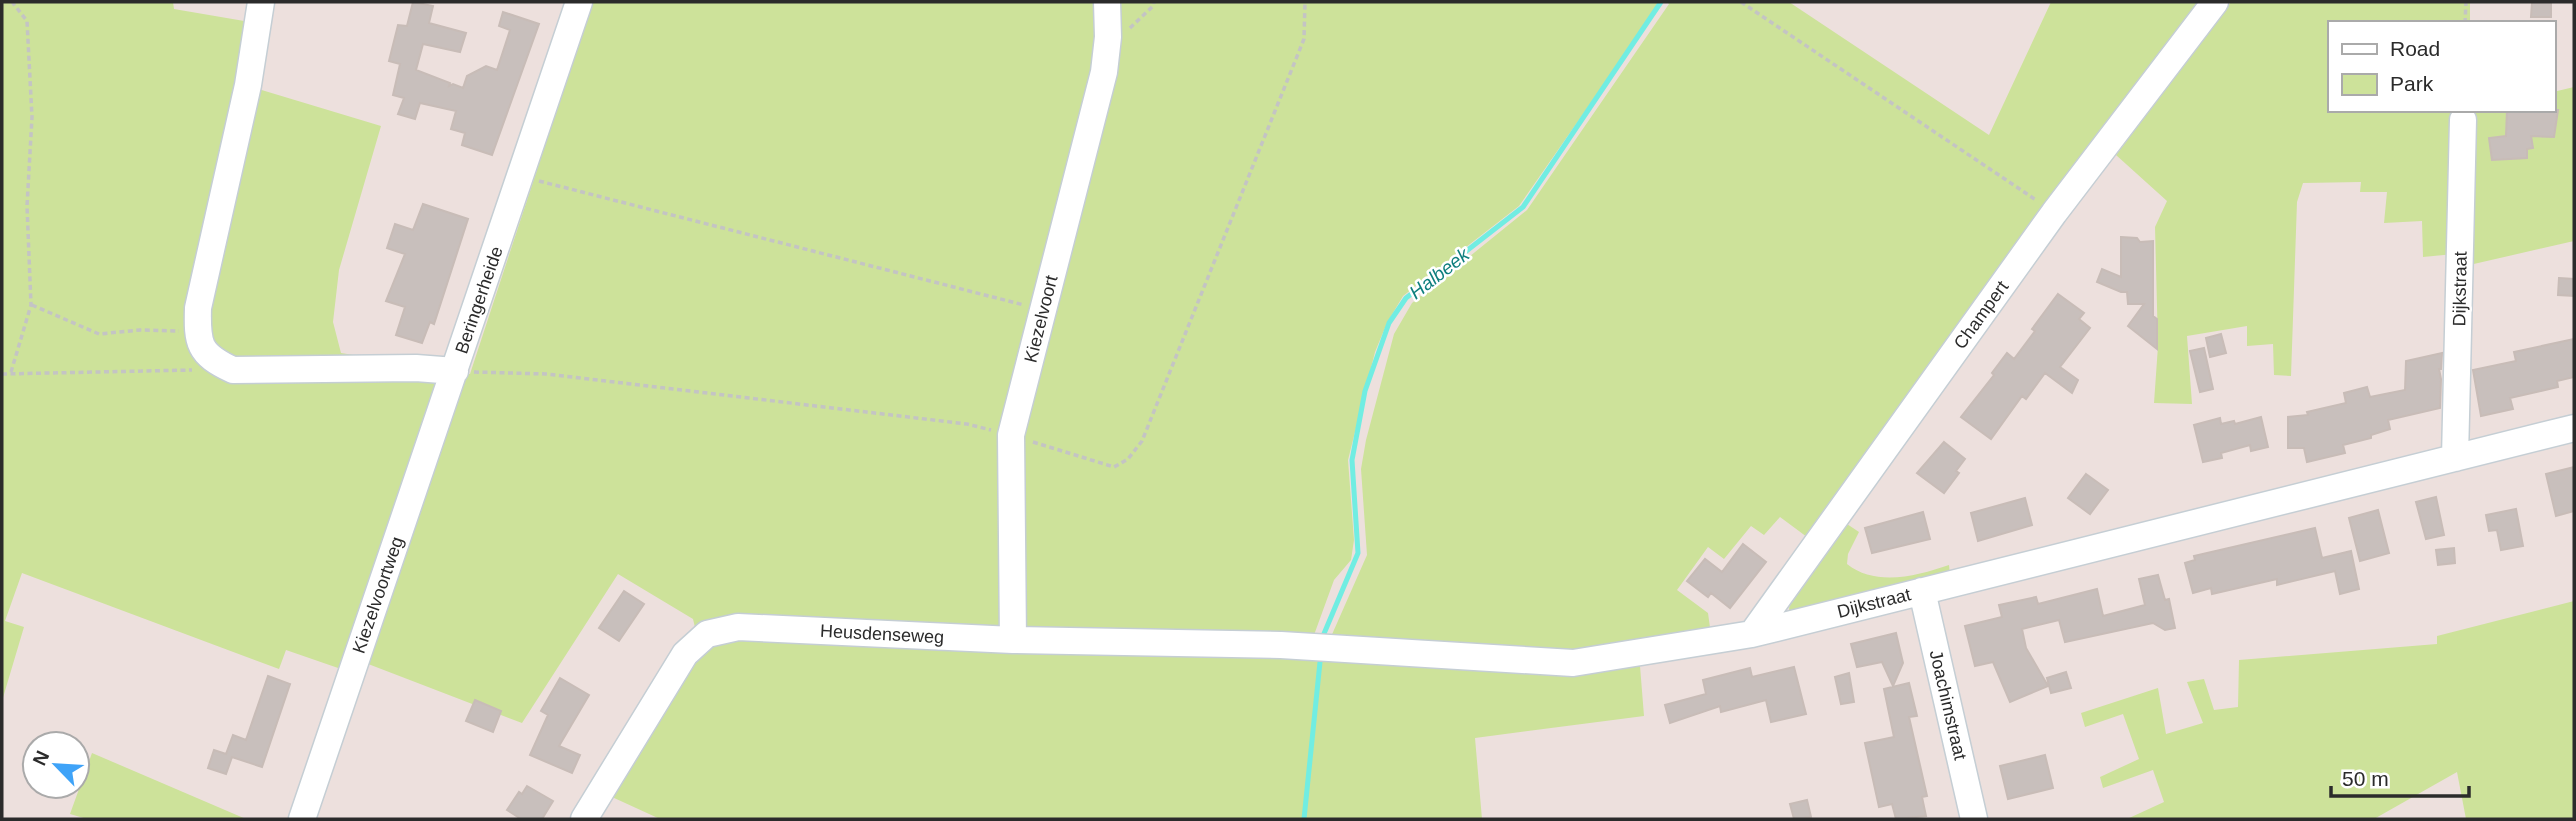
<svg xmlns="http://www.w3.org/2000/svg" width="2576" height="821" viewBox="0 0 2576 821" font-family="Arial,sans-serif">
  <rect width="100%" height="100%" fill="#ede0dd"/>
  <path fill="#cde29a" d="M 2,2 L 173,2 L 174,9 L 250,22 L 255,88 L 381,126 L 339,270 L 333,322 L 341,353 L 470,374 L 592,2 L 1661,2 L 1519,206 L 1403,296 L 1387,323 L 1375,352 L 1348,460 L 1354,540 L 1351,560 L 1334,580 L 1314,635 L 1330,639 L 1367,555 L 1361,469 L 1366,440 L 1394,334 L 1412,303 L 1527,210 L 1669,4 L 1667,2 L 1789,2 L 1989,135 L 2051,2 L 2203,2 L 1807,537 L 1780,517 L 1764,535 L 1751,526 L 1724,559 L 1708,547 L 1677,590 L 1708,613 L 1711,635 L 1610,670 L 1640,666 L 1644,716 L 1475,738 L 1482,819 L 660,819 L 612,797 L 700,648 L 693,619 L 618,574 L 522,723 L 350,657 L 341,669 L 286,650 L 279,669 L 22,573 L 5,621 L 24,627 L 2,701 Z
    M 2231,2 L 2470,2 L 2470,23 L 2329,23 L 2329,110 L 2553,110 L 2553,92 L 2574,87 L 2574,241 L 2465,266 L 2454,254 L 2423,257 L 2422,221 L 2384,223 L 2387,192 L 2360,192 L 2361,182 L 2303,183 L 2297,202 L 2291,376 L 2274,375 L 2273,344 L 2247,346 L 2247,326 L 2187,336 L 2192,404 L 2154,403 L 2158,346 L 2155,227 L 2167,201 L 2116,155 Z
    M 1844,522 L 1859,532 L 1848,554 L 1847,564 C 1876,587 1917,576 1949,565 L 1950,575 L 1789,614 C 1786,593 1831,541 1844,522 Z
    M 2574,601 L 2574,819 L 2466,819 L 2457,772 L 2374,819 L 2127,819 L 2164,802 L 2153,770 L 2103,788 L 2100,777 L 2139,759 L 2123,714 L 2085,727 L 2081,713 L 2158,688 L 2166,734 L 2203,723 L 2187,682 L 2204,679 L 2214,710 L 2238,707 L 2239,660 L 2437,644 L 2437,636 Z
    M 92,753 L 246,819 L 87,819 L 70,814 Z"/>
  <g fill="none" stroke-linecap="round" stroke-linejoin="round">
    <path stroke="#71ede2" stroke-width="5" d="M 1323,636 L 1358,553 L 1352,460 L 1365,391 L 1389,323 L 1406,298 L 1523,207 L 1661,2
      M 1304,819 L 1320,662"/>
  </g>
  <path fill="#c8bfbc" stroke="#c8bcb7" stroke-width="2" d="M 413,2 L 433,6 L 429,23 L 466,33 L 460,52 L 423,44 L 416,70 L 450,83 L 449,86 L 453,84 L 463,88 L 467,76 L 486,66 L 497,70 L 510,30 L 499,26 L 503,12 L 539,24 L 492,155 L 462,145 L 465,133 L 451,129 L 456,111 L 420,103 L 415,119 L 398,114 L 404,98 L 393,95 L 400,64 L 389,61 L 398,25 L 407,26 Z
    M 2532,2 L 2551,2 L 2551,17 L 2531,17 Z
    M 2507,110 L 2558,110 L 2554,137 L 2531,136 L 2533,148 L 2527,149 L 2527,158 L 2492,160 L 2489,138 L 2506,136 Z
    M 423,204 L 468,219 L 434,324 L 430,322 L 422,343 L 396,335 L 405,307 L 386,301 L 405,254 L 387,248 L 395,224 L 413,230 Z
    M 2121,237 L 2137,238 L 2140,242 L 2153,241 L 2153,316 L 2157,319 L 2157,349 L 2128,326 L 2144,304 L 2128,304 L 2127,292 L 2121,292 L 2097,282 L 2102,269 L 2121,277 Z
    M 2559,278 L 2574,279 L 2574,296 L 2558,295 Z
    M 2058,294 L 2084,313 L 2079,319 L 2090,328 L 2060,367 L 2078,380 L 2072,393 L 2045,373 L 2026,399 L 2022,396 L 1991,439 L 1961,417 L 1994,375 L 1992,373 L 2007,353 L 2014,359 L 2035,331 L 2032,329 Z
    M 2221,334 L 2226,353 L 2210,357 L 2206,338 Z
    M 2574,339 L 2574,377 L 2557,381 L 2558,387 L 2510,398 L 2513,409 L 2481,416 L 2473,370 L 2516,361 L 2514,352 Z
    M 2204,348 L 2213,389 L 2200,392 L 2190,351 Z
    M 2442,353 L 2441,369 L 2439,369 L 2441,379 L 2440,408 L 2388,420 L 2390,429 L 2371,435 L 2371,438 L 2343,445 L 2345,453 L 2307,462 L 2304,448 L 2288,448 L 2288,417 L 2308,415 L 2307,412 L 2346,403 L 2344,393 L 2367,387 L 2370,397 L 2405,390 L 2406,361 Z
    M 2261,417 L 2268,447 L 2251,451 L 2250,445 L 2221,453 L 2222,458 L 2203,462 L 2194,425 L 2220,418 L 2221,424 L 2234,421 L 2235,424 Z
    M 1944,442 L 1965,459 L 1956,471 L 1959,473 L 1944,493 L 1917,473 Z
    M 2574,467 L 2574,511 L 2556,516 L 2546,474 Z
    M 2086,474 L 2108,490 L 2090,514 L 2068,498 Z
    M 2436,497 L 2444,535 L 2426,539 L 2416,502 Z
    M 2025,498 L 2032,525 L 1978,541 L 1971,513 Z
    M 2516,509 L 2523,546 L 2501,550 L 2497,530 L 2489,531 L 2486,515 Z
    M 2378,510 L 2389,553 L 2360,561 L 2349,518 Z
    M 1923,512 L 1930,539 L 1872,553 L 1865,528 Z
    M 2315,528 L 2322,558 L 2351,551 L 2359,589 L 2340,594 L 2335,571 L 2277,585 L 2277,579 L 2212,594 L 2211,588 L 2193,593 L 2185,563 L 2195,560 L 2194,556 Z
    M 1743,544 L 1766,562 L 1730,608 L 1711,593 L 1708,597 L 1687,581 L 1705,559 L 1722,572 Z
    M 2454,548 L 2455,563 L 2438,565 L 2436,550 Z
    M 2158,575 L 2165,600 L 2169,599 L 2175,628 L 2165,630 L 2153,623 L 2065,642 L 2059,620 L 2022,629 L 2026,648 L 2048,686 L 2010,702 L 1993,662 L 1975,666 L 1965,626 L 2002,617 L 1999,605 L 2036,597 L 2038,604 L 2097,589 L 2103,616 L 2145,605 L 2139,579 Z
    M 624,591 L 644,604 L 619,641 L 599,628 Z
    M 1896,633 L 1903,663 L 1893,686 L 1882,662 L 1857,667 L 1851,644 Z
    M 1794,667 L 1806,714 L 1771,722 L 1766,700 L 1721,712 L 1720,706 L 1670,723 L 1665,705 L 1706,694 L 1703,680 L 1750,668 L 1752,677 Z
    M 2066,672 L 2071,688 L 2051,693 L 2047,678 Z
    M 1849,673 L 1854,702 L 1841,704 L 1835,677 Z
    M 268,676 L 290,684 L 262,767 L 232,757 L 226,774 L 208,768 L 214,750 L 226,754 L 233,735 L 246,740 Z
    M 560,678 L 589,695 L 559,746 L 580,755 L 572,773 L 530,755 L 548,715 L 541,711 Z
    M 1909,683 L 1917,716 L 1909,717 L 1927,796 L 1922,797 L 1926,816 L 1896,819 L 1892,804 L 1879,807 L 1865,743 L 1894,737 L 1884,689 Z
    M 475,700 L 501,711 L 493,732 L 466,721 Z
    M 2045,755 L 2053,788 L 2008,799 L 2000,766 Z
    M 527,786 L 553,801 L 542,819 L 521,819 L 507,810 L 519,792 L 522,794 Z
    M 1807,800 L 1811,817 L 1794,819 L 1790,804 Z"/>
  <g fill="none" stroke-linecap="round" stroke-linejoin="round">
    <defs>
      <path id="minor" d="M 261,2 L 248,85 L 198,308 C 197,343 198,354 233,370 L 416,368 L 455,371
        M 2455,458 L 2463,120
        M 1922,591 L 1974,819
        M 1752,634 L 2054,213 L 2215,2
        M 1013,640 L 1011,435 L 1104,72 L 1108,37 L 1107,2
        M 302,819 L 579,2
        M 584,819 L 685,654 L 707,634 L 738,627 L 1013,640 L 1281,645 L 1573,663 L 1752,634 L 2574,428"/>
    </defs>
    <use href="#minor" stroke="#c5ced4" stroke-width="29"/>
    <path stroke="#c4c4c4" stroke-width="3.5" stroke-dasharray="5 3.5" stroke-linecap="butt" d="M 1741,2 L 2036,200
      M 2465,23 L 2466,2
      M 1130,28 L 1153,6 L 1154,2
      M 539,181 L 1024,305
      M 32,305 L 99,334 L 140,330 L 179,331
      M 11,372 L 31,305 L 27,206 L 32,117 L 27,21 L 12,2
      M 474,372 L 547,374 L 967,424 L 991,430
      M 2,374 L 192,370
      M 1033,442 L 1114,467 L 1128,459 L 1142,441 L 1304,39 L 1305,2"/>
    <use href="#minor" stroke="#fff" stroke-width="26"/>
  </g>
  <g text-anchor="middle" stroke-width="5" stroke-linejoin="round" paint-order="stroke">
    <g font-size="18" fill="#2b2b2b" stroke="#fff">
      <text transform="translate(2460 289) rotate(-89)" y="6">Dijkstraat</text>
      <text transform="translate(479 300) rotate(-71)" y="6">Beringerheide</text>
      <text transform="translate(1981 315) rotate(-54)" y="6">Champert</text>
      <text transform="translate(1041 319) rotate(-76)" y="6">Kiezelvoort</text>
      <text transform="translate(378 595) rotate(-71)" y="6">Kiezelvoortweg</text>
      <text transform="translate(1874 603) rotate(-14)" y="6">Dijkstraat</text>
      <text transform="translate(882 634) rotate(3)" y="6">Heusdenseweg</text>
      <text transform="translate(1948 705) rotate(77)" y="6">Joachimstraat</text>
    </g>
    <g font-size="19" font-style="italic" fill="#0f7f7e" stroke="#fff">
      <text transform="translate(1439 273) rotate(-38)" y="7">Halbeek</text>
    </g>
  </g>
  <rect width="2576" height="821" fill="none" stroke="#2b2b2b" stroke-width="7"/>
  <rect x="2328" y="21" width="228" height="91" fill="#ffffff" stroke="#aaaaaa" stroke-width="2"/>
  <rect x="2342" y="44" width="35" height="10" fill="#ffffff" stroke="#aaaaaa" stroke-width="2"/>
  <text x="2390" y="56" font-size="21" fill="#2b2b2b">Road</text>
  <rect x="2342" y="74" width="35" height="21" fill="#cde29a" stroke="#aaaaaa" stroke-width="2"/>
  <text x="2390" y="91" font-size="21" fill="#2b2b2b">Park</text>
  <g transform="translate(56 765) rotate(295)"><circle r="33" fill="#ffffff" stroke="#aaaaaa" stroke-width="2"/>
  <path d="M0-5L12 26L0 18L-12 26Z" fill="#3fa3f8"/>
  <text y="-10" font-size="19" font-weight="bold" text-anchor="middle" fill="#2b2b2b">N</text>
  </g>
  <path d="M2331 786v10h138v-10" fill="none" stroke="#2b2b2b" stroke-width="3.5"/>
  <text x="2342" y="786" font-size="21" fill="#2b2b2b" stroke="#ffffff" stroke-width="5" paint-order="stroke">50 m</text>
</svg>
